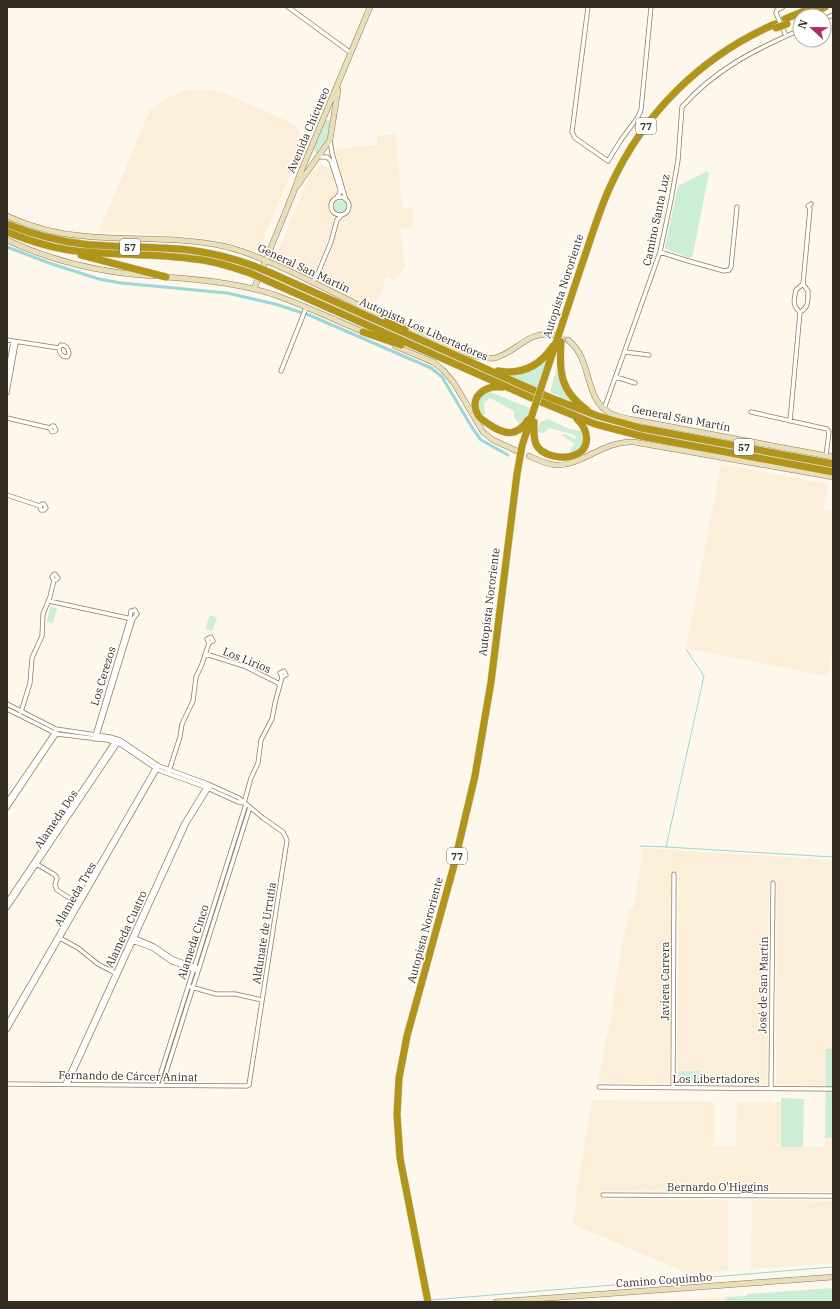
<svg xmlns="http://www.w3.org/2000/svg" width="840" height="1309" viewBox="0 0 840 1309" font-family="'IBM Plex Serif',serif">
  <rect width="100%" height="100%" fill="#fef7eb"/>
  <path fill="#fcefd9" d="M 195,90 L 208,90 L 224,93 L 294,124 L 301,135 L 304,142 L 258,251 L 220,241 L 185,236 L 99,231 L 150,110 L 170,97 L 184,91 Z
    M 396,134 L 401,200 L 403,208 L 413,208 L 413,228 L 400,229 L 405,265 L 399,276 L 394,280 L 387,277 L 375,307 L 320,282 L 319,280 L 331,250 L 339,222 L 342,218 L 347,215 L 350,206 L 350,200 L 338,163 L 335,149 L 377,145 L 377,136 Z
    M 322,165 L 330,169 L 337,192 L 328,205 L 329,213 L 334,219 L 329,238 L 312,277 L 275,259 L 308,179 L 312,172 L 317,167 Z
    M 721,464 L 828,484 L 823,510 L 833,512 L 833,648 L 827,676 L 686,648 Z
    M 644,848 L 833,860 L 833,1049 L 826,1049 L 826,1085 L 776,1085 L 777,882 L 769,881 L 767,1086 L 677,1084 L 679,872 L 672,872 L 669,1083 L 668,1084 L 598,1083 L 606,1038 L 607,1038 L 615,997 L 613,996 L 629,909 L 633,909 Z
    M 592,1100 L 714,1102 L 714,1146 L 736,1146 L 737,1102 L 781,1102 L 781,1147 L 825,1147 L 825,1138 L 833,1138 L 833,1192 L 601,1191 L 602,1199 L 728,1200 L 728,1271 L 687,1273 L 572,1224 L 577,1199 L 575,1199 Z
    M 752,1200 L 833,1201 L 833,1263 L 751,1269 Z
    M 725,1297 L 726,1302 L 620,1302 L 663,1299 L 663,1301 Z"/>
  <path fill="#cdeed6" d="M 325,119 L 331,121 L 330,136 L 318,153 L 316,153 L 313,150 Z
    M 707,171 L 709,173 L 693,254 L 692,257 L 689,258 L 666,249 L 665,247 L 678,186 Z
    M334 206a6 6 0 1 1 12 0a6 6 0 1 1-12 0Z
    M 550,355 L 538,388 L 500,372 L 511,373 Z
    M 558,365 L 560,377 L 582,407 L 550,392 Z
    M 487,391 L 530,408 L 526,418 L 520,424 L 514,418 L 514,411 L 490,398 L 484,403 L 485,414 L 482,415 C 477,409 478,404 479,397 Z
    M 548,419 L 569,429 L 582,431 L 585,439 L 579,450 L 571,453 L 570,450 L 575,444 L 561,435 L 564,434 L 576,439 L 575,435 L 549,428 L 543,433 L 537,432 L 540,422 Z
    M 50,607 L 57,608 L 53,623 L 47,622 Z
    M 210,615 L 217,618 L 212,631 L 205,629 Z
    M 826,1049 L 833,1049 L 833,1138 L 825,1138 Z
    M 678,1071 L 700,1071 L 700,1083 L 678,1083 Z
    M 781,1098 L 804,1099 L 803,1147 L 781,1147 Z
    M 833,1288 L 833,1302 L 726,1302 L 725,1297 L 747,1296 L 747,1294 Z"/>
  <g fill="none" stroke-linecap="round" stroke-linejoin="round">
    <path stroke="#99d7d9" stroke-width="1" d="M 640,846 L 666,847 L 704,676 L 686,649
      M 666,847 L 833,857
      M 431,1300 L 833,1267
      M 406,1302 L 424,1301"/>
    <path stroke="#99d7d9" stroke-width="3" d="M 7,247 L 52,264 L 99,279 L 121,283 L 227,293 L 275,304 L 309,315 L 431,368 L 442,377 L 473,429 L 481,440 L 508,455"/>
    <path stroke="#d6cfc3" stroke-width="5" stroke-dasharray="5 2.5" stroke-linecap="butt" d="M 555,335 L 568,340"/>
    <defs>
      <path id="street" d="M 288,7 L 351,53
        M 588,7 L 572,132 L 575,138 L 608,161 L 621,140 L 638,117 L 641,110 L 651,7
        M 783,7 L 777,10 L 776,13 L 786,36
        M 824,19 L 833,15
        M 330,140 L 332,153 L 346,200
        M 318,157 L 327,157 L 331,161 L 340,189 L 340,193 L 337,197
        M331 206a9 9 0 1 1 18 0a9 9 0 1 1-18 0Z
        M 660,252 L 685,260 L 724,271 L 729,270 L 731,267 L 737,207
        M 313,281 L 316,278 L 331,242 L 337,220 L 342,215
        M 803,284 L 810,209 L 808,206 L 811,204
        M 800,312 C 792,306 794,299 796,290 L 803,284
        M 800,312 C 809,308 808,299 808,291 L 803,284
        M 7,340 L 59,348
        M 61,345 C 66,345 69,349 69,354 L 67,357 C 62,357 59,353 59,348 Z
        M 625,352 L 649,355
        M 281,371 L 306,308
        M 7,375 L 13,342
        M 616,377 L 635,383
        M 7,393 L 16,343
        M 604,409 L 660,252 L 671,200 L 678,160 L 682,107 C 714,70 756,49 800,30
        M 751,412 L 827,429 L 829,432 L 826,456
        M 7,418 L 50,428 L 52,432 L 55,431 L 56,430 L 54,426 L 52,426 L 50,428
        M 790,421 L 800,312
        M 7,495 L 40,506 L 41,510 L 44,510 L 46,508 L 44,504 L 42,504 L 40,506
        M 49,601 L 132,619
        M 206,654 L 244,666 L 280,684
        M 7,704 L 56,729 L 110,737 L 120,740 L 159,766 L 208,784 L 239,798 L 263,818 L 283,832 L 287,840 L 249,1085 L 247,1086 L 7,1084
        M 7,709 L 57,734 L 107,740 L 120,744 L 158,770 L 205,787 L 238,802 L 244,803
        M 21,712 L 30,683 L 32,658 L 42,636 L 43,614 L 50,597 L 54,580 L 52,577 L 53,575 L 55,574 L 58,578 L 56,580 L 54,580
        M 94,739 L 130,618 L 131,611 L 135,610 L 137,614 L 133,619 L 96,739
        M 169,771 L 180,737 L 182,724 L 193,701 L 196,677 L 202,664 L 209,643 L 207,639 L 211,637 L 213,641 L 209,643
        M 7,802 L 55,732
        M 244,803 L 251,778 L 258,763 L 261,740 L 272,719 L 275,703 L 282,677 L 286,675 L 284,671 L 280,673 L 282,677
        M 7,808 L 57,733
        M 35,863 L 55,875 L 57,878 L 55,885 L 57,890 L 79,904
        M 7,902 L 115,741
        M 7,908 L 118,743
        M 58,937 L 78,948 L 98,964 L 117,974
        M 133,937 L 154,946 L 173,959 L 196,967
        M 132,941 L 152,948 L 172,962 L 195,970
        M 191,987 L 216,994 L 235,994 L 262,1000
        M 7,1024 L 157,765
        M 7,1030 L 159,766
        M 65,1084 L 183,825 L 208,784
        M 68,1084 L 187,823 L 210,786
        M 157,1085 L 246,804
        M 162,1085 L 250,807
        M 599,1087 L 833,1089
        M 673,1088 L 674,874
        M 771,1088 L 773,883
        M 603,1195 L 833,1196"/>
      <path id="secondary" d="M 297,186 L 330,140 L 338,90
        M 7,216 C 31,227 57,234 83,236 C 129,241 177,236 223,246 C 241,250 258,257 274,264 C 313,281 350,302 389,319
        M 7,240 C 54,262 102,273 154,276
        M 163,277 C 200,279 237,283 272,294 C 304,305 335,320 366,333
        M 254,289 L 294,191 L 300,174 L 370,7
        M 402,325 C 422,334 476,362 495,358 C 518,352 527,330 554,335
        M 568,340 C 593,359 583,398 610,413 C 619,418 630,419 640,421 L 833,457
        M 395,346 L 433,362 L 443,370 L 454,383 L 483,432 L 493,440 L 517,451
        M 529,456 C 538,460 546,464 555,465 C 581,467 603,440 634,442 L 833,477
        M 496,1302 L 833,1277"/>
      <path id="highway" d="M 808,14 L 825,7
        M 785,19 L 814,7
        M 7,224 C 32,234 57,241 83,244 C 118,248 154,246 189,250 C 211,253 233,258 254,266
        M 7,232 C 27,240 48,247 69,250 C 110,256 153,253 194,259 C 214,261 232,267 250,273
        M 81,255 L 166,277
        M 271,273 L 551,398 L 598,416 L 641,428 L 833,464
        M 268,281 L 534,399 L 595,424 L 645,437 L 833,472
        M 388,318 L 405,329
        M 363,332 L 401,345
        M 561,342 C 559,372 560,391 587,410
        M 498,371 C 522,375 540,366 553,346
        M 544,379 C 556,343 568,306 580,270 C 590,242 598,213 610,187 C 643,114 701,56 775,24
        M 502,387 C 485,385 468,397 478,415 C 481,420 486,422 490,425 C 505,435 517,437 528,420
        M 534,422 C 534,429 533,437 536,444 C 541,456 563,460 575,455 C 592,448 588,429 577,419
        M 428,1302 L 400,1158 L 397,1115 L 399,1078 L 407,1036 L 453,869 L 475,776 L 491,682 L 517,474 L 522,446 L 533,412"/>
    </defs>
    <use href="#street" stroke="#8d7c62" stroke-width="5"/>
    <use href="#secondary" stroke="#8d7c62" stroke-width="6"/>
    <use href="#highway" stroke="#dad9d7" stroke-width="8"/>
    <use href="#street" stroke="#fff" stroke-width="3.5"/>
    <use href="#secondary" stroke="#e8dfba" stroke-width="5"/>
    <use href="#highway" stroke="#b1951a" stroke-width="7"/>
    <defs>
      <path id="highway-bridge" d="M 776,28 L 787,24
        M 254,266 L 271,273
        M 250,273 L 268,281
        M 533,412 L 544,379"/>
    </defs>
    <use href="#highway-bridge" stroke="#dad9d7" stroke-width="8" stroke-linecap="butt"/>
    <use href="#highway-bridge" stroke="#b1951a" stroke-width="7"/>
  </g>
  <g text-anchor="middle" stroke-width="3" stroke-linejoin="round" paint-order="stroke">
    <g fill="#fff" stroke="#716c64" stroke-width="1">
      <rect x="636" y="118" width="20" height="16" rx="3"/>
      <rect x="120" y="239" width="20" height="16" rx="3"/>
      <rect x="734" y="439" width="20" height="16" rx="3"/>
      <rect x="447" y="848" width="20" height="16" rx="3"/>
    </g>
    <g font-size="10" font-weight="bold" fill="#342d22">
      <text x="646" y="130">77</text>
      <text x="130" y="251">57</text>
      <text x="744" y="451">57</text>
      <text x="457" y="860">77</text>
    </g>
    <g font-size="11" fill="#342d22" stroke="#fff">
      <text transform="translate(308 130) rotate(-67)" y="4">Avenida Chicureo</text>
      <text transform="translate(656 220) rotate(-78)" y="4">Camino Santa Luz</text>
      <text transform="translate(304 268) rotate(25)" y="4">General San Martín</text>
      <text transform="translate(563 286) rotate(-72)" y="4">Autopista Nororiente</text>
      <text transform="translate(424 329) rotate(24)" y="4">Autopista Los Libertadores</text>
      <text transform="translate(681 418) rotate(11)" y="4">General San Martín</text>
      <text transform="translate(489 602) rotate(-83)" y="4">Autopista Nororiente</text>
      <text transform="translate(247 660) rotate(22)" y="4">Los Lirios</text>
      <text transform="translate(103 676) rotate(-73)" y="4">Los Cerezos</text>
      <text transform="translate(56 819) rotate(-56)" y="4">Alameda Dos</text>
      <text transform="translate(75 894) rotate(-60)" y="4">Alameda Tres</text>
      <text transform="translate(126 929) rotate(-65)" y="4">Alameda Cuatro</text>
      <text transform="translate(425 930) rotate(-75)" y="4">Autopista Nororiente</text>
      <text transform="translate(264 933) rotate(-81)" y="4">Aldunate de Urrutia</text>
      <text transform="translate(193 942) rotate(-72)" y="4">Alameda Cinco</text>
      <text transform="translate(665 981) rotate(-90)" y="4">Javiera Carrera</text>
      <text transform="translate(763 985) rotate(-89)" y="4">José de San Martín</text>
      <text transform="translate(128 1076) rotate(1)" y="4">Fernando de Cárcer Aninat</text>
      <text x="716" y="1083">Los Libertadores</text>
      <text x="718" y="1191">Bernardo O'Higgins</text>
      <text transform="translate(664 1280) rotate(-4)" y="4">Camino Coquimbo</text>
    </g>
  </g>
  <rect width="840" height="1309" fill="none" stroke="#342d22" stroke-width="16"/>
  <g transform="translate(812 28) rotate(292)"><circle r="19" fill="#ffffff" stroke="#aeaba7"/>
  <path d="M0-3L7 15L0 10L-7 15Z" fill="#b32a69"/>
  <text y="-6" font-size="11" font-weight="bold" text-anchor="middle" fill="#342d22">N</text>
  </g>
</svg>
